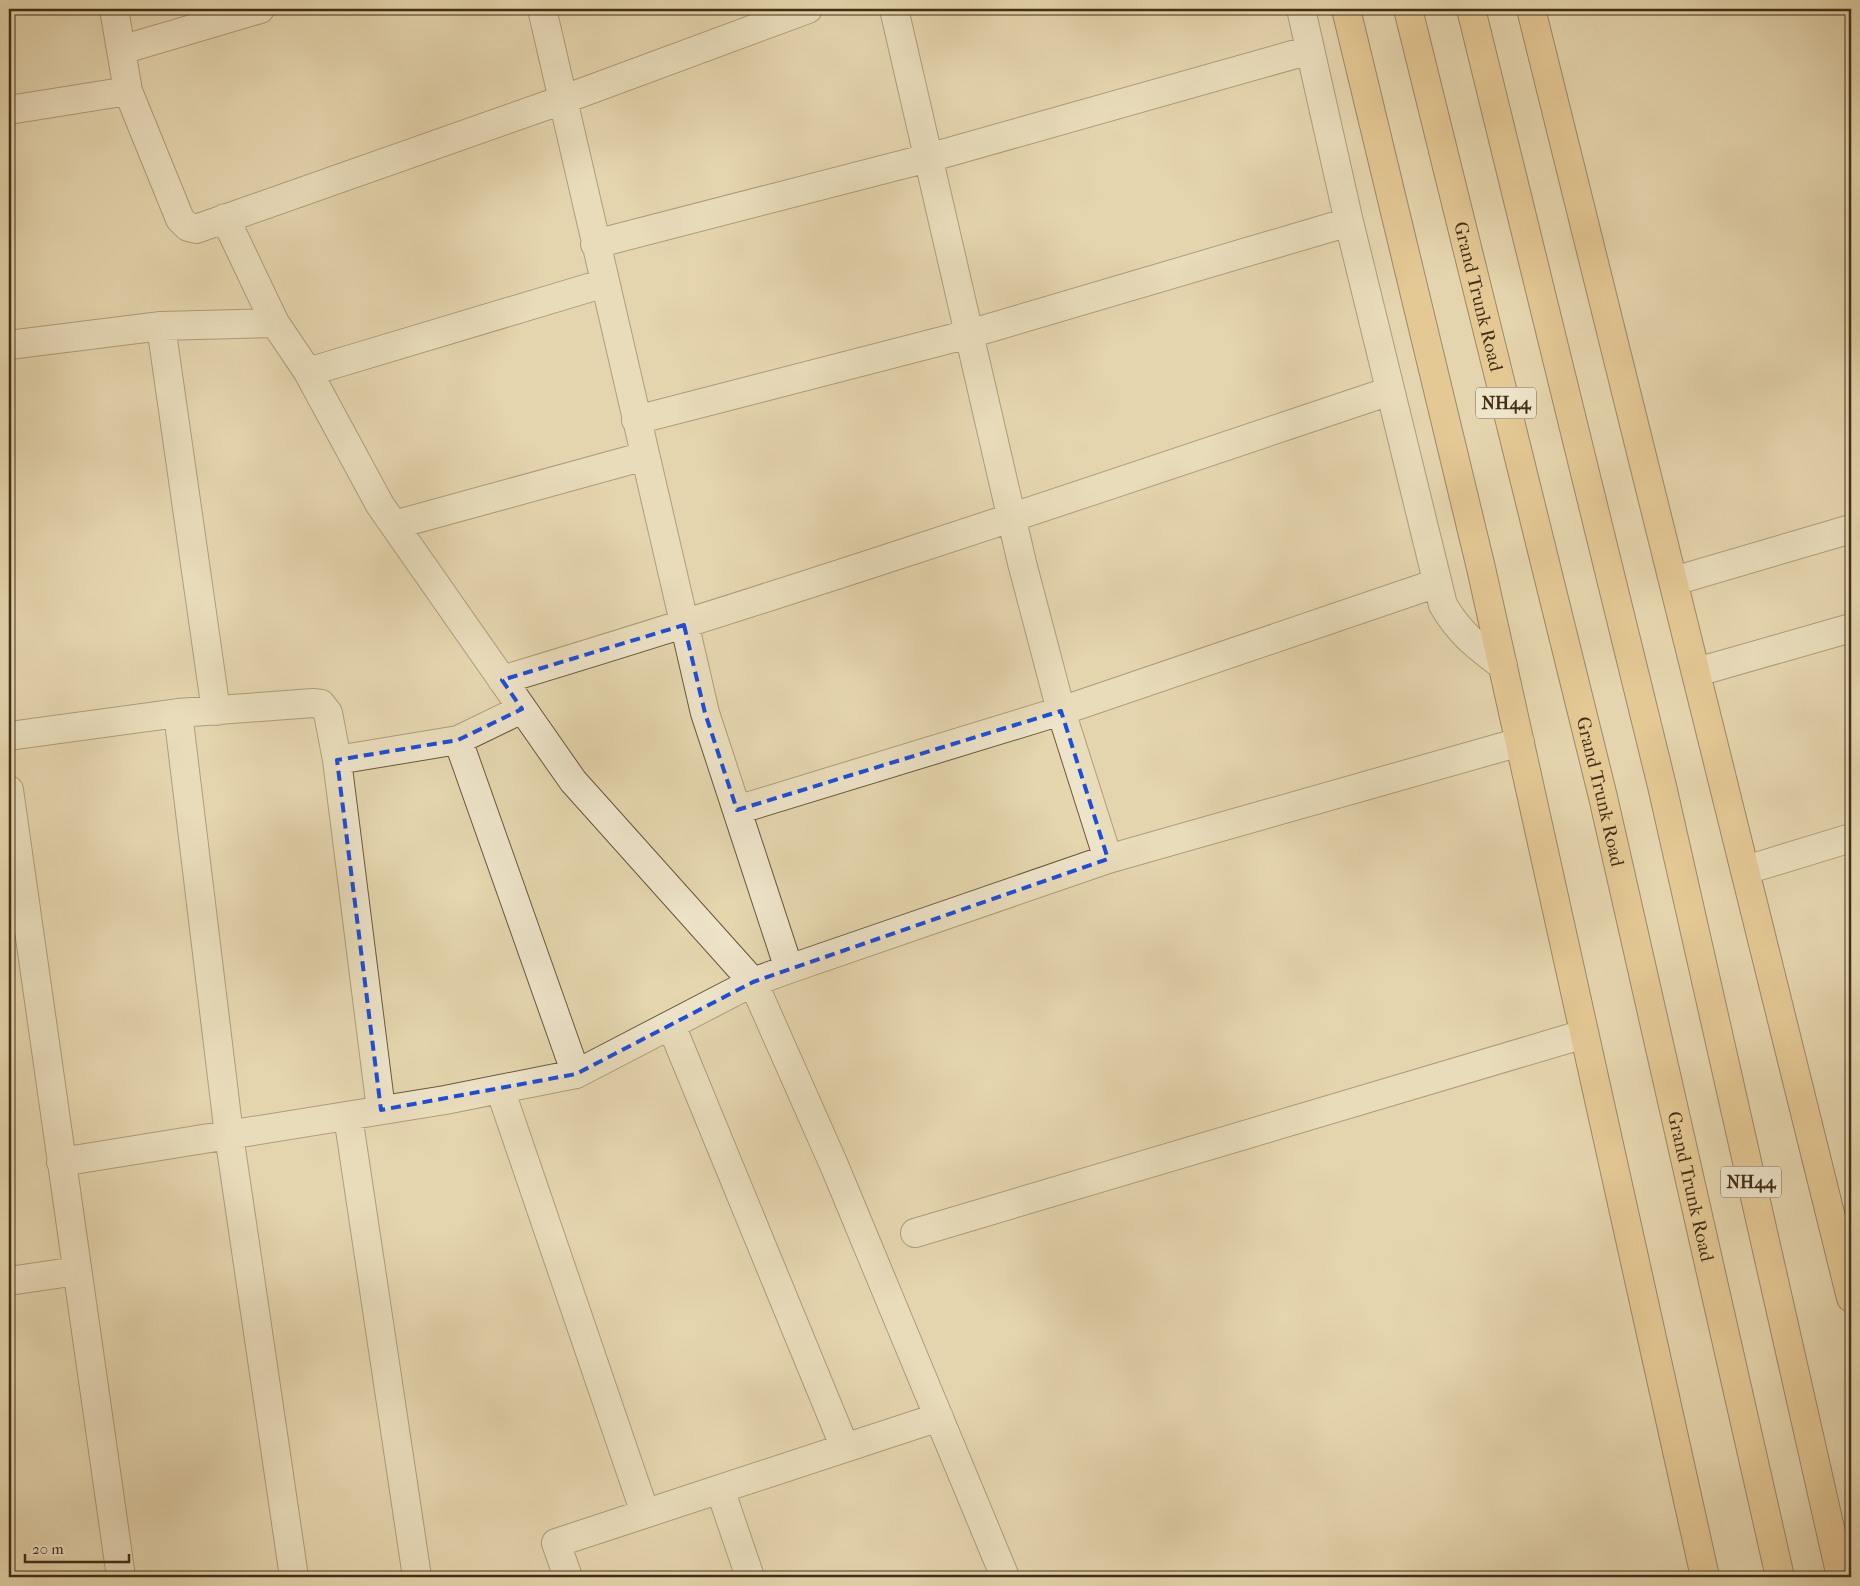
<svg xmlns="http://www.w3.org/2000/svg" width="1860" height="1586" viewBox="0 0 1860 1586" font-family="'IM FELL French Canon',serif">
  <rect width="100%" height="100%" fill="#e5d6ae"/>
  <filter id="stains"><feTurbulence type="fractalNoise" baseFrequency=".004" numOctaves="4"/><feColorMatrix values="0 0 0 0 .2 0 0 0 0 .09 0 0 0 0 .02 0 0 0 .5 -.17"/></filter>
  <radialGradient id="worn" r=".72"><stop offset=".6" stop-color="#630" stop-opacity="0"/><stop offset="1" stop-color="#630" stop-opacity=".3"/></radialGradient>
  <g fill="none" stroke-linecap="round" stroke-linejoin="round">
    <defs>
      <path id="minor" d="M 114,9 L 128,91 L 180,219 L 188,227 L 196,229 L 562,100 L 808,9
        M 542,9 L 705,713 L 789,969
        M 894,9 L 1022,563 L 1061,711 L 1108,859
        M 1301,9 L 1349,222 L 1443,605 C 1460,634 1477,646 1503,666
        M 121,50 L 260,9
        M 9,110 L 128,91
        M 225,218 L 275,323 L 308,372 L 380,505 L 573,781 L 753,982 L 834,1165 L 1005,1577
        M 595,244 L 928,158 L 1310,50
        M 161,326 L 216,711
        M 9,345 L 161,326 L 275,323
        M 308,372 L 605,283
        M 636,420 L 969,334 L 1349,222
        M 394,525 L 645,456
        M 1674,581 L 1851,529
        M 1697,672 L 1851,628
        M 502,680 C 800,590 1095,490 1390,391
        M 178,713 L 229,1135 L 294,1577
        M 9,736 L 178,713 L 313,703 L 321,704 L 328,713 L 337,760 L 381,1110
        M 458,740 L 576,1074
        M 337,760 L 458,740 L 522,709
        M 9,790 L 121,1577
        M 737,810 L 1061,711 L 1437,583
        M 1746,870 L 1851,838
        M 671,1025 L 845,1448
        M 500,1089 L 645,1513
        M 348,1116 L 417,1577
        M 61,1162 L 445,1100 L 576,1074 L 753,982 L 789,969 L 1108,859 L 1520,742
        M 915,1233 L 1584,1034
        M 9,1281 L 77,1271
        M 720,1489 L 750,1577
        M 568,1577 L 556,1543 L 939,1417"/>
      <g id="highway">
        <path d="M 1346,9 L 1481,568 L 1705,1577"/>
        <path id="s1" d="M 1408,9 L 1603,797 L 1780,1577"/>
        <path d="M 1471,9 L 1662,786 L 1841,1577"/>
        <path d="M 1531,9 L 1851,1298"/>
      </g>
    </defs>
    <use href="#minor" stroke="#6b583e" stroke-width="30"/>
    <use href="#highway" stroke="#422e18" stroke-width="30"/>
    <use href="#minor" stroke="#eee4ca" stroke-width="28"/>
    <use href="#highway" stroke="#e2bb77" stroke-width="28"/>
  </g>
  <path d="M0 0H1860V1586H0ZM 684,625 L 705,713 L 737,810 L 1061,711 L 1108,859 L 753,982 L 576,1074 L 381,1110 L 337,760 L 458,740 L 522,709 L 502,680 Z" fill="#e5d6ae" fill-opacity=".55" fill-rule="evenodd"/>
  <path fill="none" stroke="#1d4ed8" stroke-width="4" stroke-dasharray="10 6" stroke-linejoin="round" d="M 684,625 L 705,713 L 737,810 L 1061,711 L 1108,859 L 753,982 L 576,1074 L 381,1110 L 337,760 L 458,740 L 522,709 L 502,680 Z"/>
  <g text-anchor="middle" stroke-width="4.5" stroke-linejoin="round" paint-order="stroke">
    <g fill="#eee4ca" stroke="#76654d" stroke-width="1">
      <rect x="1476" y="387.5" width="60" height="31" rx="4"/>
      <rect x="1721" y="1166.5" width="60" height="31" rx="4"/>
    </g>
    <g font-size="18" font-weight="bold" fill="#422e18">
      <text x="1506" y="409">NH44</text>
      <text x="1751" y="1188">NH44</text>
    </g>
    <g font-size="19" fill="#422e18" stroke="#eee4ca">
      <text dy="7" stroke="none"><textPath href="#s1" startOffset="296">Grand Trunk Road</textPath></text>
      <text dy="7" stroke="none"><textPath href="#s1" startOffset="806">Grand Trunk Road</textPath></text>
      <text dy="7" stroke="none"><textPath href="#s1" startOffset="1211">Grand Trunk Road</textPath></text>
    </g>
  </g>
  <rect width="1860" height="1586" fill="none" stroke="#e5d6ae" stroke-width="30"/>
  <rect x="10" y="10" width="1840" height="1566" fill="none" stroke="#422e18" stroke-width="2.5"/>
  <rect x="15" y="15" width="1830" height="1556" fill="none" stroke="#422e18"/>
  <path d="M25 1554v8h104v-8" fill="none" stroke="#422e18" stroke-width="2.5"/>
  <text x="32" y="1554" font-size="15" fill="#422e18" stroke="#eee4ca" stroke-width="4" paint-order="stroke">20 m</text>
  <rect width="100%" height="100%" filter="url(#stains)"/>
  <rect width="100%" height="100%" fill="url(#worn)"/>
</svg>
